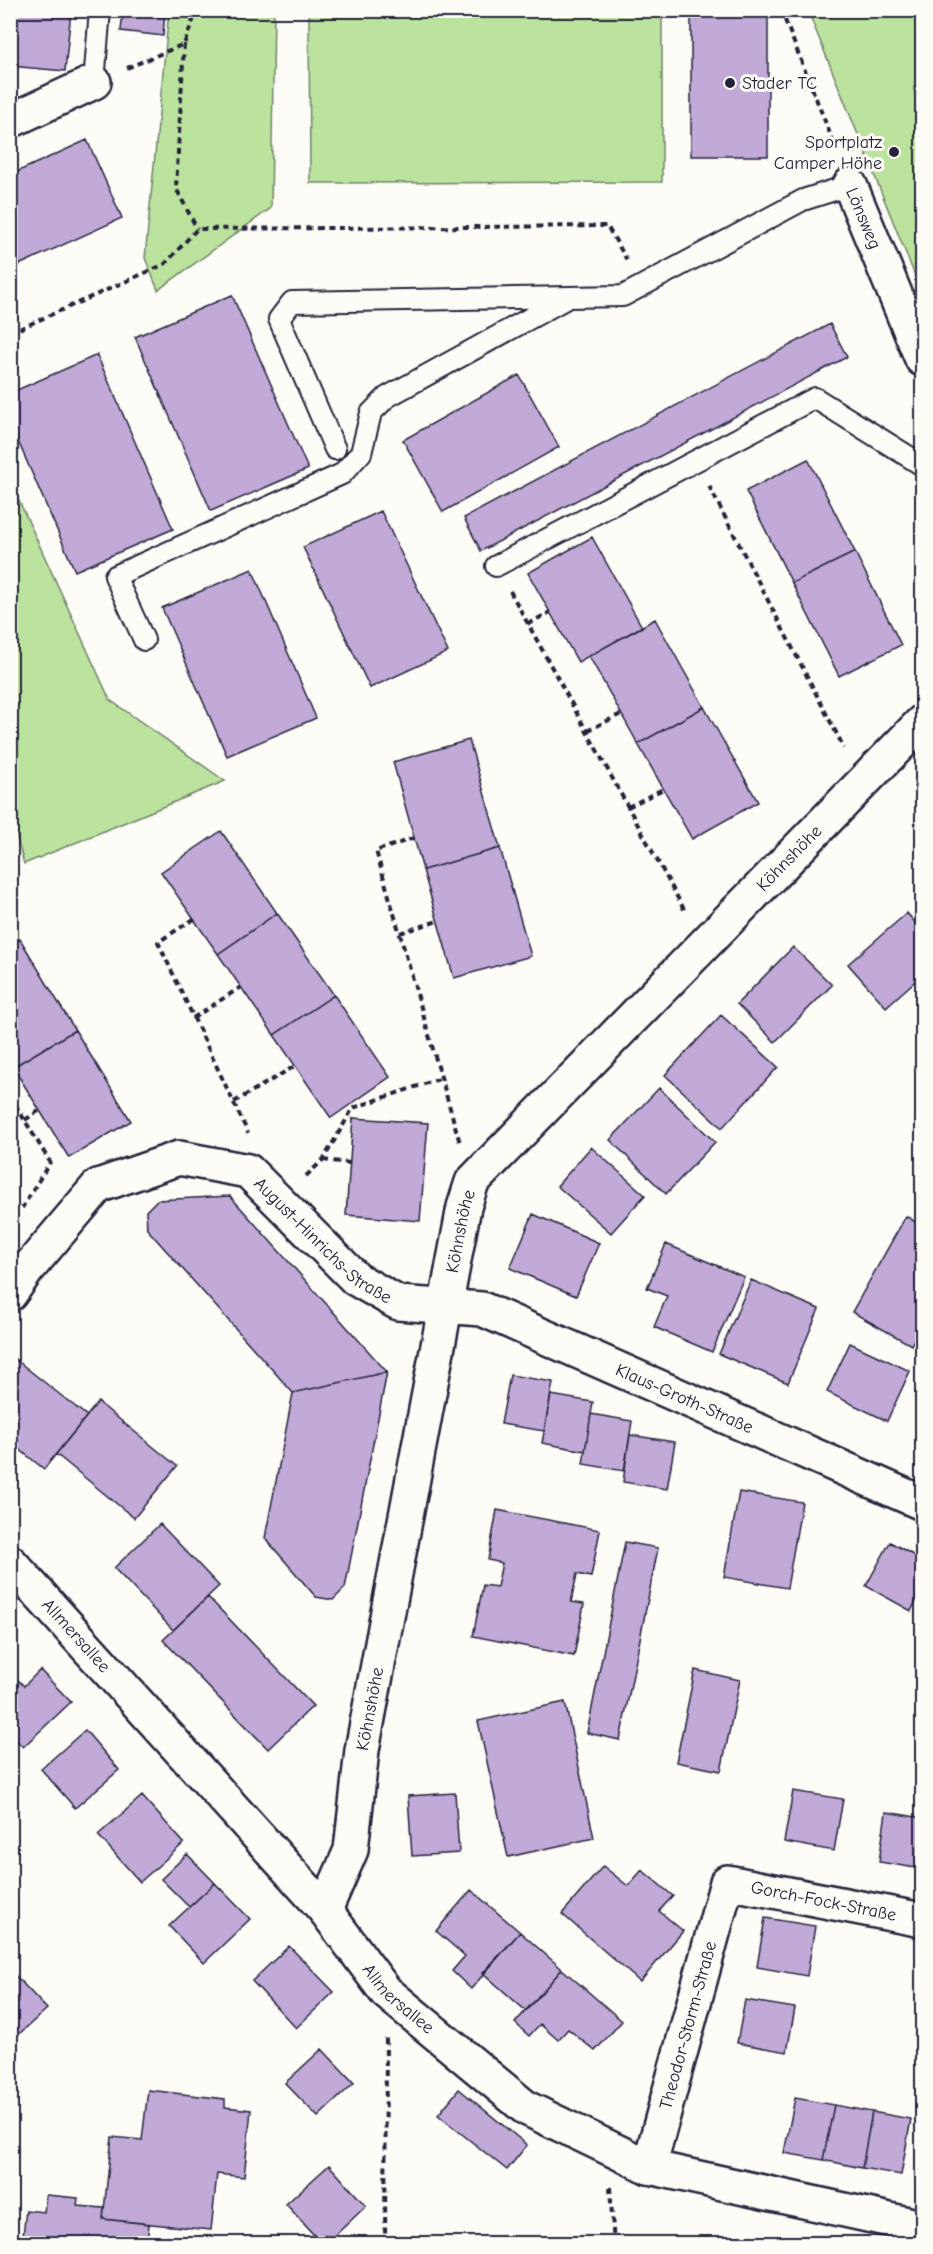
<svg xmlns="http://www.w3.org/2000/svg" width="933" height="2254" viewBox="0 0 933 2254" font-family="'Comic Neue',sans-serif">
  <rect width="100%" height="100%" fill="#fdfcf7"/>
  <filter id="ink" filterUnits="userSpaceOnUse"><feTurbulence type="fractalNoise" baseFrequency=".0167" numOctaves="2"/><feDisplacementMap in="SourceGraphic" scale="12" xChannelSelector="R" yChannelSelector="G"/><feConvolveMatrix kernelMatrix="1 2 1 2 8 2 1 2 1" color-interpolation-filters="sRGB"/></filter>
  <g filter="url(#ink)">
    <path fill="#bce39e" stroke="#6f826c" stroke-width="1.5" d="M 169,11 L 274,11 L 271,208 L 158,290 L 145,258 Z
      M 309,11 L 662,11 L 662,182 L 310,183 Z
      M 808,11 L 922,11 L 922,293 Z
      M 10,481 L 110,700 L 225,781 L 24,864 L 10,813 Z"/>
    <path fill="#c1a9d8" stroke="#22223b" stroke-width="1.5" d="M 10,10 L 71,10 L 65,71 L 10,66 Z
      M 123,10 L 165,10 L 163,36 L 121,31 Z
      M 691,10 L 768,10 L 768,156 L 691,156 Z
      M 87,140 L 122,218 L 10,269 L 10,175 Z
      M 232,295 L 308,469 L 211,511 L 135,337 Z
      M 830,324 L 847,357 L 481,551 L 464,518 Z
      M 97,355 L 173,529 L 75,571 L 10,423 L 10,393 Z
      M 519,375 L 559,447 L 443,512 L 403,440 Z
      M 808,459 L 855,552 L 792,583 L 746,491 Z
      M 381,511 L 448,652 L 370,688 L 303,547 Z
      M 592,537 L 642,627 L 578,662 L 528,573 Z
      M 855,552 L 901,645 L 839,676 L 792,583 Z
      M 252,569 L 316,718 L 227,756 L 162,608 Z
      M 655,619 L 704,707 L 638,744 L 589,656 Z
      M 704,707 L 758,802 L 692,839 L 638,744 Z
      M 469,740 L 500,848 L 423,870 L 393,762 Z
      M 221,831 L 277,913 L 218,954 L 161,872 Z
      M 500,848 L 531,956 L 454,978 L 423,870 Z
      M 277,913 L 334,995 L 274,1035 L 218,954 Z
      M 907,913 L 922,931 L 922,975 L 886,1007 L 848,964 Z
      M 20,939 L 75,1030 L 13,1067 L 10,1063 L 10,944 Z
      M 793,947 L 832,985 L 775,1042 L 737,1004 Z
      M 334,995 L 390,1077 L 331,1118 L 274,1035 Z
      M 721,1015 L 778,1067 L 722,1128 L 665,1075 Z
      M 75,1030 L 131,1121 L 69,1158 L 13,1067 Z
      M 659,1088 L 715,1142 L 666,1194 L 610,1140 Z
      M 353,1118 L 428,1123 L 420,1221 L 346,1215 Z
      M 591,1147 L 645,1195 L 611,1233 L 557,1186 Z
      M 230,1196 L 387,1372 L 293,1393 L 147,1229 L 146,1211 L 157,1200 Z
      M 533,1214 L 599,1243 L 576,1296 L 510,1268 Z
      M 906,1216 L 922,1226 L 922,1325 L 911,1345 L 852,1312 Z
      M 666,1244 L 744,1277 L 712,1352 L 654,1327 L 667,1296 L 647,1288 Z
      M 751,1280 L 819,1309 L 788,1383 L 719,1354 Z
      M 850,1343 L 910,1371 L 887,1421 L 827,1392 Z
      M 10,1355 L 87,1416 L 44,1469 L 10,1442 Z
      M 387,1372 L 345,1588 L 333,1600 L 316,1597 L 265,1538 L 293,1393 Z
      M 510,1375 L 553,1382 L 544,1431 L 501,1424 Z
      M 551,1395 L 593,1402 L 585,1451 L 542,1443 Z
      M 98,1402 L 177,1466 L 134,1518 L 56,1454 Z
      M 591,1414 L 632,1421 L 624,1471 L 583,1464 Z
      M 630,1435 L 675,1442 L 667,1489 L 623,1482 Z
      M 739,1492 L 802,1502 L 787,1588 L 724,1577 Z
      M 497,1510 L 600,1530 L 591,1577 L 577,1574 L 571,1602 L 584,1604 L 574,1656 L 473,1636 L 483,1585 L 497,1587 L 502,1563 L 488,1560 Z
      M 160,1524 L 219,1586 L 173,1630 L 114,1568 Z
      M 625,1542 L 658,1548 L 620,1740 L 587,1733 Z
      M 890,1542 L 922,1560 L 922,1590 L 911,1611 L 866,1586 Z
      M 208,1597 L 313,1706 L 268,1749 L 163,1640 Z
      M 40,1670 L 71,1702 L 23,1747 L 10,1734 L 10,1679 L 14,1676 L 24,1686 Z
      M 695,1670 L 740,1680 L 721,1771 L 676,1762 Z
      M 565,1702 L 594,1838 L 508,1857 L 478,1721 Z
      M 85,1730 L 119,1770 L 75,1808 L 41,1769 Z
      M 793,1791 L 843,1799 L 834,1851 L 784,1842 Z
      M 455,1793 L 459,1853 L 412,1856 L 408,1796 Z
      M 142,1796 L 184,1843 L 140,1882 L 98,1835 Z
      M 886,1812 L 922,1818 L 922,1869 L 879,1862 Z
      M 187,1854 L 215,1883 L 189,1907 L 161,1879 Z
      M 603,1866 L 628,1886 L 642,1870 L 673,1896 L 659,1911 L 683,1931 L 640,1982 L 562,1914 Z
      M 215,1883 L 250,1919 L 204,1963 L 169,1926 Z
      M 471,1890 L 520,1932 L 471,1989 L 452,1971 L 465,1956 L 436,1931 Z
      M 765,1918 L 815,1926 L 807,1976 L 757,1967 Z
      M 520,1932 L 562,1969 L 526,2011 L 483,1973 Z
      M 289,1946 L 334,1992 L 296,2028 L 252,1981 Z
      M 562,1969 L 622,2021 L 595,2051 L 568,2029 L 558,2040 L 540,2024 L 529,2036 L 515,2023 Z
      M 10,1970 L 47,2009 L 10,2042 Z
      M 745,2000 L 795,2008 L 787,2052 L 737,2043 Z
      M 322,2049 L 354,2083 L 318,2117 L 285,2083 Z
      M 459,2089 L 527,2145 L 507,2170 L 438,2115 Z
      M 148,2090 L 225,2099 L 225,2107 L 251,2110 L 244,2177 L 217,2174 L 211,2230 L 103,2219 L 112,2137 L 142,2140 Z
      M 795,2098 L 834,2105 L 823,2160 L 784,2153 Z
      M 834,2105 L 872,2112 L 862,2168 L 823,2160 Z
      M 872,2112 L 911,2119 L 901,2175 L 862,2168 Z
      M 329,2165 L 366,2206 L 326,2244 L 322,2244 L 286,2204 Z
      M 46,2195 L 78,2198 L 77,2206 L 104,2208 L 103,2219 L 149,2224 L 147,2244 L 22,2244 L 26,2210 L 44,2212 Z
      M 486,2239 L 541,2239 L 541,2244 L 486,2244 Z"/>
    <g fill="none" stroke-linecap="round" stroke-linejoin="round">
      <defs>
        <path id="service" d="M 94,82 L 100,10
          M 335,449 L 279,319 L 292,302 L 623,296 L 803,200 L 850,185
          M 496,566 L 815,398 L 922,465
          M 144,640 L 115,576 L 342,474 L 361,453 L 371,413 L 387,397 L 565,299"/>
        <g id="minor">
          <path d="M 10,121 L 94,82"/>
          <path id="s1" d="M 850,185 L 922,359"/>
          <path id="s2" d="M 10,1294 L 27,1270 L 98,1186 L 179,1158 L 248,1171 L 356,1279 L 398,1303 L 482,1309 L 922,1503"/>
          <path id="s3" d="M 10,1562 L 325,1910 L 386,1992 L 526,2108 L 649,2167 L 922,2227"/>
          <path id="s4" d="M 325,1910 L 351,1850 L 362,1750 L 464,1207 L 472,1182 L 922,722"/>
          <path id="s5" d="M 649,2167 L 727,1882 L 922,1920"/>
        </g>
      </defs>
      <use href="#service" stroke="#22223b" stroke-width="24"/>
      <use href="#minor" stroke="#22223b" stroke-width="38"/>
      <path stroke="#22223b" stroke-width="4" stroke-dasharray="6 4.5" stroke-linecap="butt" d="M 781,10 L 838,154
        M 184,44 L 176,188 L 197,229
        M 127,68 L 184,44 L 197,10
        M 10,333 L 165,264 L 197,229 L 607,226 L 627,260
        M 709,486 L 844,748
        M 510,591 L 686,913
        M 528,624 L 550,612
        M 587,731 L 621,714
        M 628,807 L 663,789
        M 414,838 L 376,851 L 460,1143
        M 194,919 L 158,942 L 248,1133
        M 400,933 L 438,921
        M 193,1018 L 241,987
        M 10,1096 L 50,1162 L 22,1208
        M 234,1102 L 295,1066
        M 25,1120 L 40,1110
        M 323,1160 L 350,1163
        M 306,1176 L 323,1160 L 353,1108 L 442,1078
        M 610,2187 L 614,2244
        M 385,2244 L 386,2038"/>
      <use href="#service" stroke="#fdfcf7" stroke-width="20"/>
      <use href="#minor" stroke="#fdfcf7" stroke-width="33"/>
    </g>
  </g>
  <g fill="#22223b" stroke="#fdfcf7" stroke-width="2">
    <circle cx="730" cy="83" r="6"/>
    <circle cx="894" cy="152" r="6"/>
  </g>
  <g text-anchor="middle" stroke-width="6" stroke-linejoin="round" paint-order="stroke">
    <g font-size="18" fill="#22223b" stroke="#fdfcf7" text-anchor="start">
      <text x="742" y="89">Stader TC</text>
      <text x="882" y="148" text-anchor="end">Sportplatz<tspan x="882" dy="21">Camper Höhe</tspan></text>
    </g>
    <g font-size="18" fill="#22223b" stroke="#fdfcf7">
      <text dy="6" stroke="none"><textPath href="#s1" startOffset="36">Lönsweg</textPath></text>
      <text dy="6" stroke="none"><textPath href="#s4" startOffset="1198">Köhnshöhe</textPath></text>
      <text dy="6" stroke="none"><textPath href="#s4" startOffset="694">Köhnshöhe</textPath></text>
      <text dy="6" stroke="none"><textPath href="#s2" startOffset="398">August-Hinrichs-Straße</textPath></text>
      <text dy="6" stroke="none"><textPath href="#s2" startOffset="802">Klaus-Groth-Straße</textPath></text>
      <text dy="6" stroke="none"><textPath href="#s3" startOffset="99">Allmersallee</textPath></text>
      <text dy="6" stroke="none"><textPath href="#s4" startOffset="208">Köhnshöhe</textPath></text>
      <text dy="6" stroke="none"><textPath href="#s5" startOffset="394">Gorch-Fock-Straße</textPath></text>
      <text dy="6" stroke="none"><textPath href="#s3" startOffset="585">Allmersallee</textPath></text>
      <text dy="6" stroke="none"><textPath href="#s5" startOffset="147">Theodor-Storm-Straße</textPath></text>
    </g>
  </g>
  <rect width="933" height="2254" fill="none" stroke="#fdfcf7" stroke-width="36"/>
  <rect x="18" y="18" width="897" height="2218" fill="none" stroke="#22223b" stroke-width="2" filter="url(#ink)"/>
</svg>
